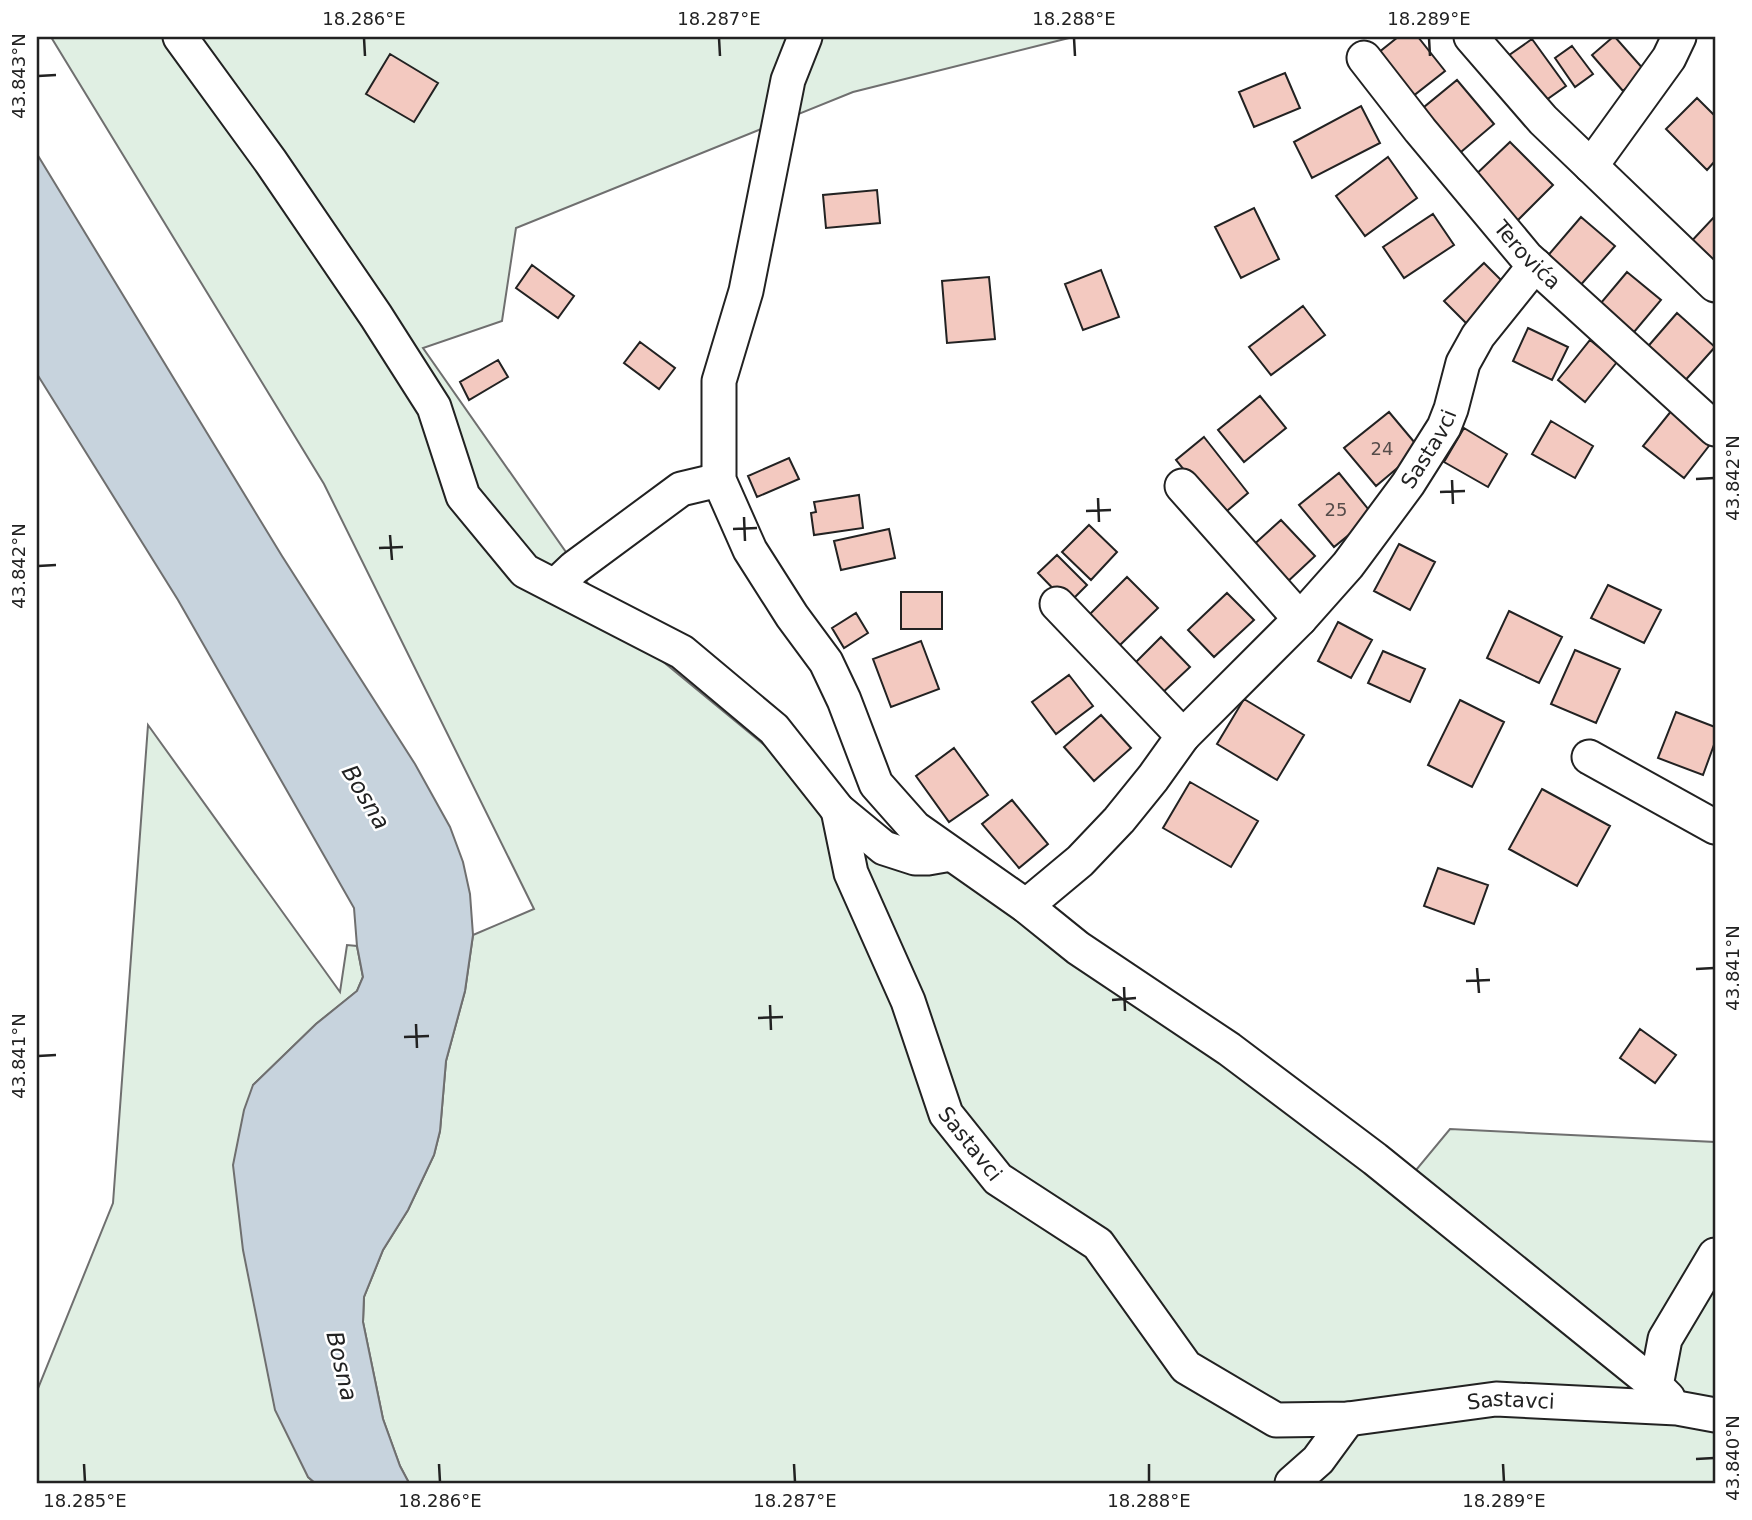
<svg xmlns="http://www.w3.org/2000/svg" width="1752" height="1520" viewBox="0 0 1752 1520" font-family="'DejaVu Sans',sans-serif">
  <rect width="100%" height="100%" fill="#fff"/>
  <path fill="#e0efe3" stroke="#6f6f6f" stroke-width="2" d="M 51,37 L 1073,37 L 853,92 L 516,228 L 502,321 L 423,348 L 615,622 L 779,757 L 1412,1175 L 1450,1129 L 1715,1142 L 1715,1483 L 409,1483 L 400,1466 L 383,1419 L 363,1322 L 364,1297 L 383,1250 L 408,1210 L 434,1155 L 440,1131 L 446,1061 L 465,991 L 473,935 L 534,909 L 324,484 Z
    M 148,725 L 340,992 L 347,945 L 357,946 L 363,977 L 357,991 L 316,1024 L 253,1085 L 308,1477 L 315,1483 L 37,1483 L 37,1391 L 113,1203 Z"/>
  <path fill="#c7d3dd" stroke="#6f6f6f" stroke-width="2" d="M 37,154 L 282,556 L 415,764 L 450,827 L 463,862 L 470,894 L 473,935 L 465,991 L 446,1061 L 440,1131 L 434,1155 L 408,1210 L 383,1250 L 364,1297 L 363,1322 L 383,1419 L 400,1466 L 409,1483 L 315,1483 L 308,1477 L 275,1410 L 243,1250 L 233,1165 L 244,1110 L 253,1085 L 316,1024 L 357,991 L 363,977 L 357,946 L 354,908 L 178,600 L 37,374 Z"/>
  <path fill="#f3c9c0" stroke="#222" stroke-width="2" d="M 1398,37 L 1418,37 L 1445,71 L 1408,100 L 1373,57 Z
    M 1613,37 L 1615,37 L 1645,71 L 1623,91 L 1592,55 Z
    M 1532,39 L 1566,86 L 1539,105 L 1505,58 Z
    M 1572,46 L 1593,74 L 1575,87 L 1555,58 Z
    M 390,54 L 438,83 L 414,122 L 366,94 Z
    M 1285,73 L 1300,108 L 1254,127 L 1239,92 Z
    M 1457,80 L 1494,124 L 1455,157 L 1418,112 Z
    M 1697,98 L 1715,116 L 1715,161 L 1707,170 L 1666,129 Z
    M 1361,106 L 1380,143 L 1312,178 L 1294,142 Z
    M 1510,142 L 1553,185 L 1514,224 L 1470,180 Z
    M 1388,157 L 1417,198 L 1365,236 L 1336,196 Z
    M 877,190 L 880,223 L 826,228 L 823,195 Z
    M 1254,208 L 1279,259 L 1241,278 L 1215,227 Z
    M 1433,214 L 1454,245 L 1404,278 L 1383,247 Z
    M 1715,216 L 1715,272 L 1687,246 Z
    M 1581,217 L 1615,246 L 1578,288 L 1545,259 Z
    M 1484,263 L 1511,290 L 1472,329 L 1444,301 Z
    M 532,265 L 574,296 L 558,318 L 516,288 Z
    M 1101,270 L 1119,317 L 1083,330 L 1065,284 Z
    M 1627,272 L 1661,300 L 1629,338 L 1595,310 Z
    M 989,277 L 995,339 L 947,343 L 942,281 Z
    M 1303,306 L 1325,335 L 1271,375 L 1249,347 Z
    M 1677,313 L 1715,347 L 1682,384 L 1644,351 Z
    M 1528,328 L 1568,347 L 1552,380 L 1513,361 Z
    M 1590,340 L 1617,362 L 1585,402 L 1558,380 Z
    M 640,342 L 675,368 L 659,389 L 624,363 Z
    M 498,360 L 508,377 L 469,400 L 460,382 Z
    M 1260,396 L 1286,428 L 1244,462 L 1218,430 Z
    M 1672,410 L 1712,442 L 1684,478 L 1643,446 Z
    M 1389,412 L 1420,449 L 1376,486 L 1344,448 Z
    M 1551,421 L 1593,446 L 1575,478 L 1532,454 Z
    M 1464,428 L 1507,454 L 1488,487 L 1444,462 Z
    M 1204,437 L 1248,493 L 1221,516 L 1176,460 Z
    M 789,458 L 799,479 L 757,497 L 748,476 Z
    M 1339,473 L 1373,515 L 1334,547 L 1299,505 Z
    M 859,495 L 863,528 L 814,535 L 811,513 L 816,512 L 814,502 Z
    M 1281,520 L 1315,556 L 1284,585 L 1250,548 Z
    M 1089,525 L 1117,552 L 1091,580 L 1062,552 Z
    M 889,529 L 895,558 L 841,570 L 834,541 Z
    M 1399,544 L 1435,562 L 1410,610 L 1374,591 Z
    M 1057,555 L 1087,585 L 1068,604 L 1038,573 Z
    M 1127,577 L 1158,608 L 1120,645 L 1089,615 Z
    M 1608,585 L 1661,610 L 1644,643 L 1591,618 Z
    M 901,592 L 942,592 L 942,629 L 901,629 Z
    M 1227,593 L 1254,620 L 1214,657 L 1188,630 Z
    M 1509,611 L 1562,637 L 1539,683 L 1487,658 Z
    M 856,613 L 868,633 L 844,648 L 832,628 Z
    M 1338,622 L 1372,640 L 1351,678 L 1318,661 Z
    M 1161,637 L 1190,667 L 1160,695 L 1132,666 Z
    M 921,641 L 939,689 L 891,707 L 873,659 Z
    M 1575,650 L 1620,669 L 1596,723 L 1551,704 Z
    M 1383,651 L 1425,669 L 1410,702 L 1368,683 Z
    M 1069,675 L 1093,706 L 1056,734 L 1032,702 Z
    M 1244,699 L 1304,735 L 1277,780 L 1217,744 Z
    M 1460,700 L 1504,722 L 1472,787 L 1428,765 Z
    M 1676,712 L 1715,727 L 1715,742 L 1703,775 L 1658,758 Z
    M 1101,715 L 1131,748 L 1094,781 L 1064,747 Z
    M 954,748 L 988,795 L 949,822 L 916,776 Z
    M 1190,782 L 1258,821 L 1231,867 L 1163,828 Z
    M 1542,789 L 1610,826 L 1577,886 L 1509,849 Z
    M 1012,800 L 1048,844 L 1019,868 L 982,824 Z
    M 1438,868 L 1488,885 L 1474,924 L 1424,906 Z
    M 1640,1029 L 1676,1055 L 1655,1083 L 1620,1058 Z"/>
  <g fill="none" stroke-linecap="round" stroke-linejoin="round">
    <defs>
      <g id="minor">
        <path d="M 180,37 L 271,162 L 376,316 L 434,407 L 463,496 L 525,571 L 682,652 L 774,729 L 838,810 L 884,848 L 915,858 L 928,858 L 951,854"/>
        <path d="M 805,37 L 788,80 L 746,291 L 719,381 L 719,480 L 750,550 L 792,616 L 826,662 L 844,700 L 876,784 L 915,828 L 1026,906 L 1078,948 L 1229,1049 L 1375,1159 L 1656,1386"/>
        <path d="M 1471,37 L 1543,120 L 1715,285"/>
        <path id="s1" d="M 1364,58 L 1420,130 L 1527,258 L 1715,429"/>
        <path d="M 1591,166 L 1669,58 L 1679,37"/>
        <path d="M 1182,486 L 1300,619"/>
        <path d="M 555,586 L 574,568 L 681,489 L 719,480"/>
        <path d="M 1057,604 L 1183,736"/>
        <path d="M 1589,757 L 1715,827"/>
        <path id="s2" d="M 838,810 L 851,873 L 908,1001 L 946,1114 L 998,1179 L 1098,1244 L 1186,1367 L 1276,1420 L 1348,1419 L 1496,1399 L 1677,1408 L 1715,1415"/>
        <path id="s3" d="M 1026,906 L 1080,861 L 1119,820 L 1153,778 L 1183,736 L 1300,619 L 1348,565 L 1408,484 L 1444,427 L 1451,409 L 1463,363 L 1478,336 L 1535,265"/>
        <path d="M 1668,1398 L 1656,1386 L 1665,1339 L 1715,1255"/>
        <path d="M 1292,1483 L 1318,1460 L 1348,1419"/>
      </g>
    </defs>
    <use href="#minor" stroke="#222" stroke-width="37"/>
    <use href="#minor" stroke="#fff" stroke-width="33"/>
  </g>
  <path fill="none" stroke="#222" stroke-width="2.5" d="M 364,38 L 365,56M 719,38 L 720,56M 1074,38 L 1075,56M 1429,38 L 1430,56M 38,76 L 56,75M 1696,479 L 1714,478M 1452,480 L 1453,504M 1440,492 L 1465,491M 1098,498 L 1099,522M 1086,511 L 1111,510M 744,517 L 745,541M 733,529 L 757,528M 390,535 L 392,560M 379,548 L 403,547M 38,566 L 56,565M 1477,968 L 1479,993M 1696,969 L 1714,968M 1466,981 L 1490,980M 1124,987 L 1125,1011M 1112,1000 L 1136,998M 770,1005 L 771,1030M 758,1018 L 783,1017M 416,1024 L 417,1048M 404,1037 L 429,1036M 38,1056 L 56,1055M 1696,1459 L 1714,1458M 84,1464 L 85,1482M 439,1464 L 440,1482M 794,1464 L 795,1482M 1149,1464 L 1149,1482M 1503,1464 L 1504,1482"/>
  <g text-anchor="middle" stroke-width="5" stroke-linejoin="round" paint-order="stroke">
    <g font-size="18" fill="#564c4a">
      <text x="1382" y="455">24</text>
      <text x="1336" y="516">25</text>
    </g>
    <g font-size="21" fill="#222" stroke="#fff">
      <text dy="7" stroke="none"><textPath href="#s1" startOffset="256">Terovića</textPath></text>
      <text dy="7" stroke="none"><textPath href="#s3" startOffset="612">Sastavci</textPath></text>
      <text dy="7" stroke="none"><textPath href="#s2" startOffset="362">Sastavci</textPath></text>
      <text dy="7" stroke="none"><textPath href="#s2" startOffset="1018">Sastavci</textPath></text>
    </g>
    <g font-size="23" font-style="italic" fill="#222" stroke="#fff">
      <text transform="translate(366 797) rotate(59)" y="8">Bosna</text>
      <text transform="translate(342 1366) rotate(77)" y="8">Bosna</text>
    </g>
  </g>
  <rect width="1752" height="1520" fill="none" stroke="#ffffff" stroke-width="77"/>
  <rect x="38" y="38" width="1676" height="1444" fill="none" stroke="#222" stroke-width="2.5"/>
  <g font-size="18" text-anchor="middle" fill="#222">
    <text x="364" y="25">18.286°E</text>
    <text x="719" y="25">18.287°E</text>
    <text x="1074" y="25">18.288°E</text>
    <text x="1429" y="25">18.289°E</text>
    <text transform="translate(19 76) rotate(-90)" y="6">43.843°N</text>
    <text transform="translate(1733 478) rotate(-90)" y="6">43.842°N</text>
    <text transform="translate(19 566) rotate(-90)" y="6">43.842°N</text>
    <text transform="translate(1733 968) rotate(-90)" y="6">43.841°N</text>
    <text transform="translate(19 1056) rotate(-90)" y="6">43.841°N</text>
    <text transform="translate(1733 1458) rotate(-90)" y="6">43.840°N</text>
    <text x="85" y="1507">18.285°E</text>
    <text x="440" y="1507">18.286°E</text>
    <text x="795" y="1507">18.287°E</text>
    <text x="1149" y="1507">18.288°E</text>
    <text x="1504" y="1507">18.289°E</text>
  </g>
</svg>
